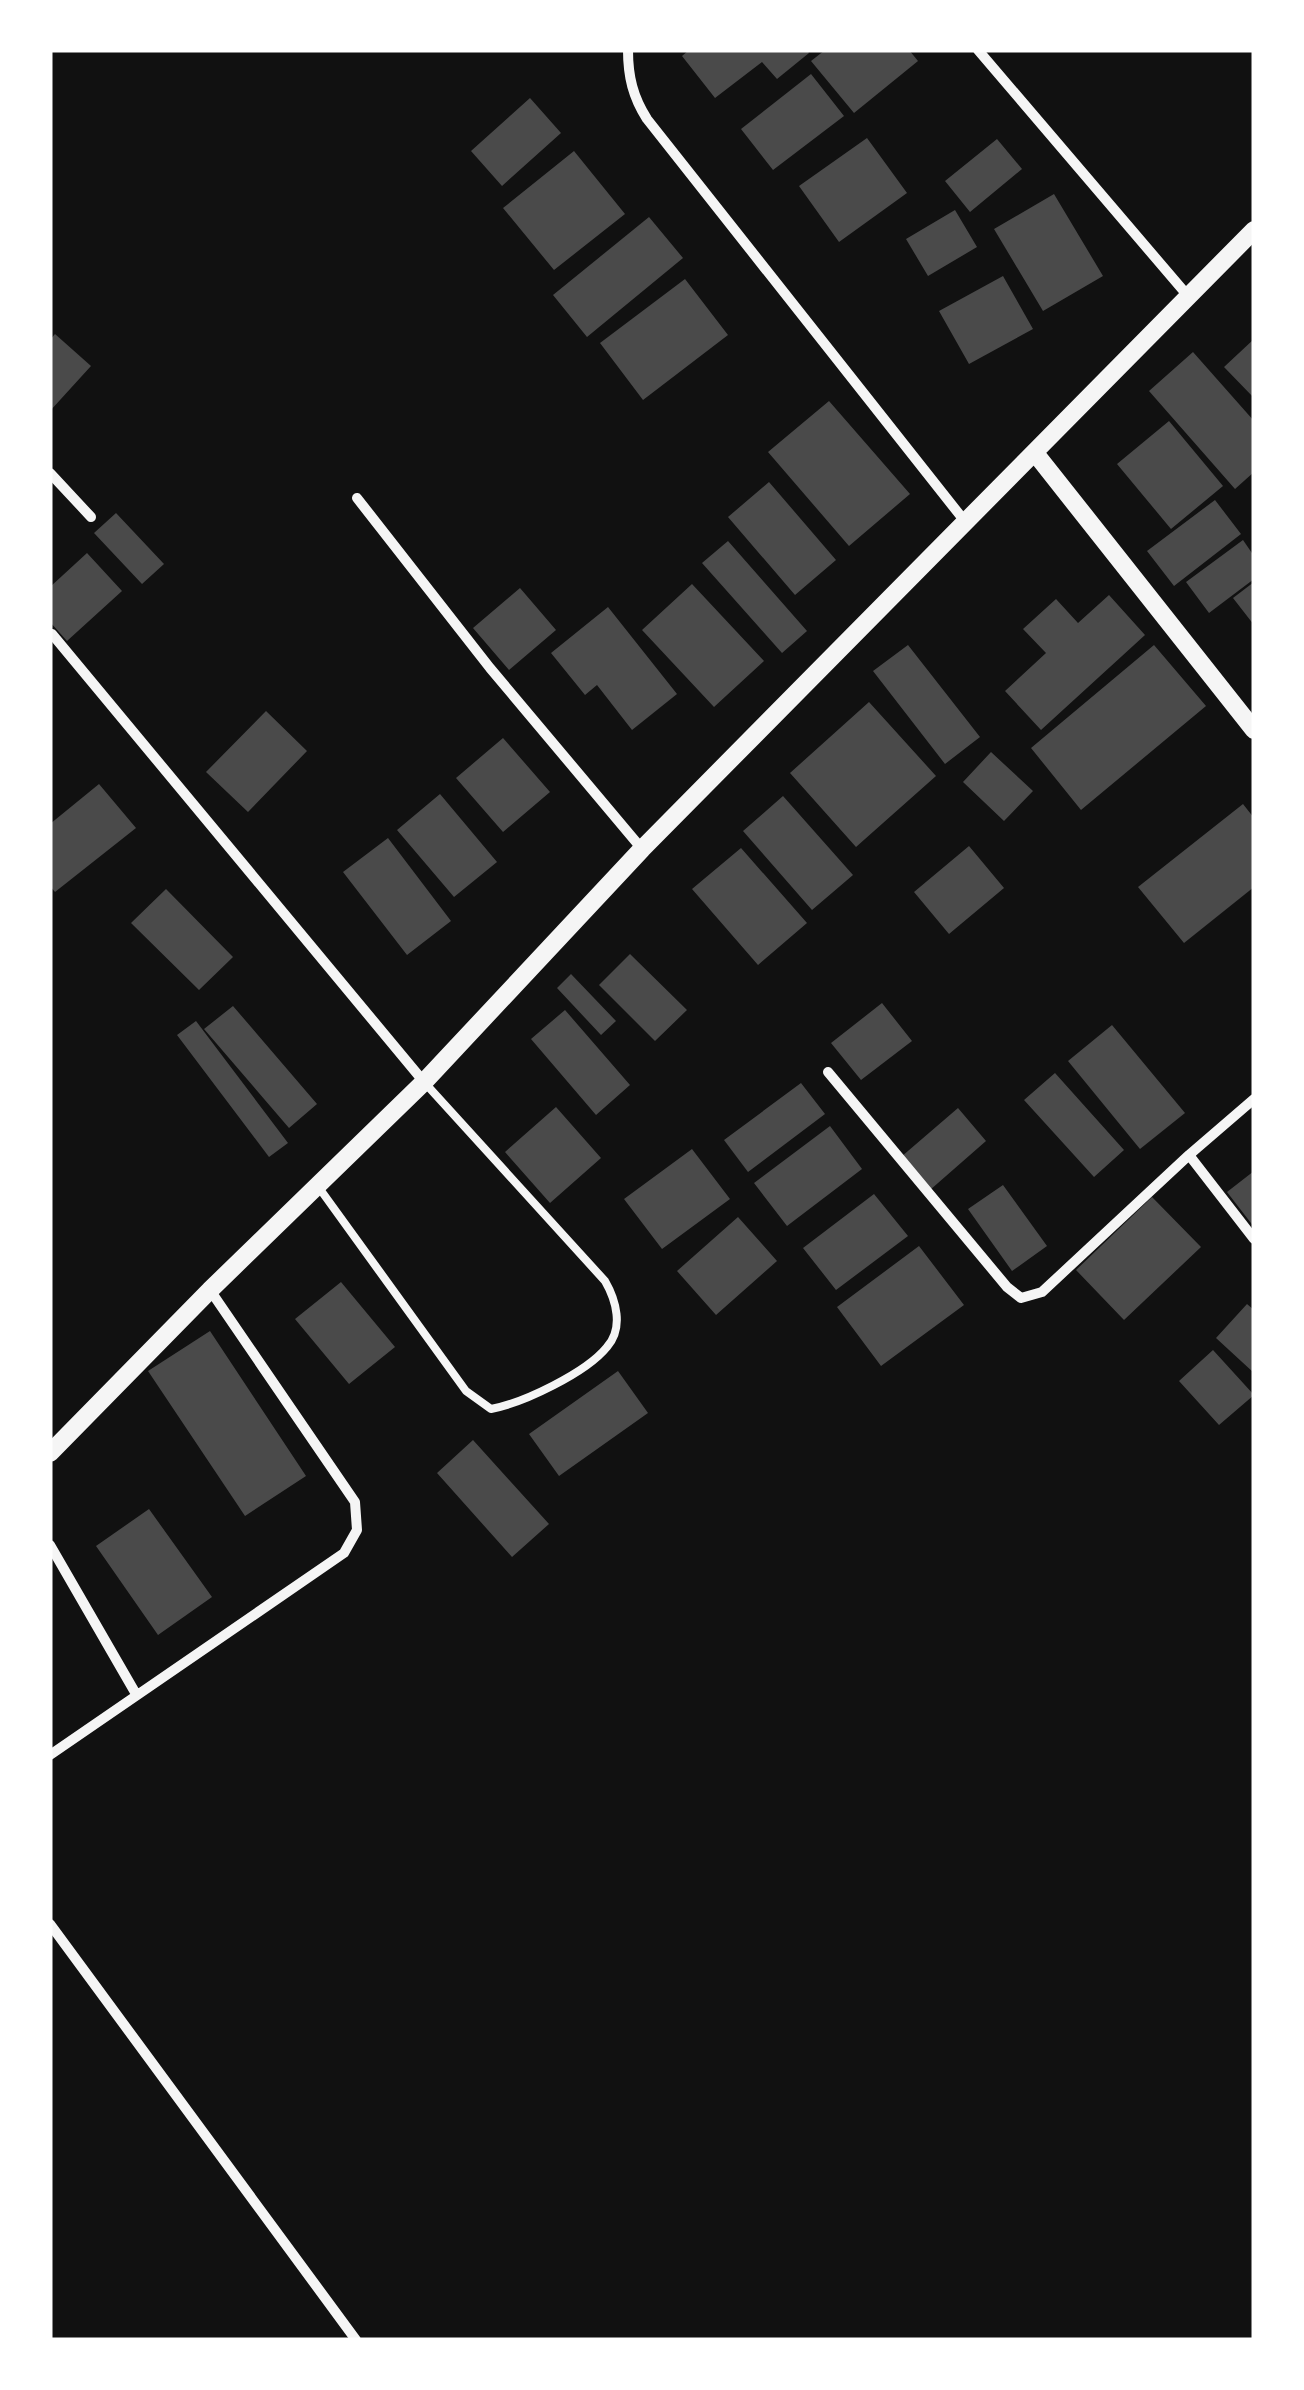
<svg xmlns="http://www.w3.org/2000/svg" width="1304" height="2390" viewBox="0 0 1304 2390" font-family="'Alegreya Sans',sans-serif">
  <rect width="100%" height="100%" fill="#111"/>
  <path fill="#4a4a4a" d="M 689,50 L 807,50 L 809,53 L 777,79 L 762,62 L 715,98 L 682,56 Z
    M 825,50 L 909,50 L 918,61 L 854,113 L 811,61 Z
    M 811,74 L 844,116 L 773,170 L 741,129 Z
    M 530,98 L 561,133 L 502,186 L 471,151 Z
    M 867,138 L 907,193 L 839,242 L 799,186 Z
    M 997,139 L 1022,169 L 970,212 L 945,181 Z
    M 574,151 L 625,214 L 554,270 L 503,208 Z
    M 1054,194 L 1103,276 L 1043,311 L 994,229 Z
    M 955,210 L 977,247 L 928,276 L 906,239 Z
    M 649,217 L 683,258 L 587,337 L 553,295 Z
    M 1003,276 L 1033,329 L 969,364 L 939,311 Z
    M 685,279 L 728,335 L 643,400 L 600,343 Z
    M 55,334 L 91,366 L 50,411 L 50,340 Z
    M 1254,339 L 1254,398 L 1224,367 Z
    M 1193,352 L 1254,421 L 1254,472 L 1235,489 L 1149,391 Z
    M 829,401 L 910,494 L 849,546 L 768,452 Z
    M 1169,421 L 1223,486 L 1171,529 L 1117,464 Z
    M 769,482 L 836,560 L 795,595 L 728,517 Z
    M 1215,500 L 1241,534 L 1174,586 L 1147,551 Z
    M 116,513 L 164,564 L 142,584 L 94,533 Z
    M 1243,540 L 1254,556 L 1254,579 L 1209,613 L 1186,582 Z
    M 728,541 L 807,631 L 782,653 L 702,563 Z
    M 87,553 L 122,591 L 67,641 L 50,622 L 50,587 Z
    M 1254,582 L 1254,625 L 1233,598 Z
    M 692,584 L 764,661 L 714,707 L 642,630 Z
    M 520,588 L 556,630 L 509,670 L 473,628 Z
    M 1109,595 L 1145,635 L 1041,730 L 1005,691 L 1046,653 L 1023,629 L 1056,599 L 1078,623 Z
    M 608,607 L 677,694 L 632,730 L 597,685 L 585,695 L 551,653 Z
    M 908,645 L 980,737 L 945,764 L 873,671 Z
    M 1154,645 L 1206,706 L 1081,810 L 1031,748 Z
    M 869,702 L 936,776 L 856,847 L 790,773 Z
    M 266,711 L 307,751 L 248,812 L 206,772 Z
    M 503,738 L 550,792 L 503,832 L 456,778 Z
    M 991,752 L 1033,791 L 1004,821 L 963,782 Z
    M 99,784 L 136,828 L 55,892 L 50,886 L 50,824 Z
    M 440,794 L 497,862 L 454,897 L 397,830 Z
    M 783,796 L 853,875 L 812,910 L 743,831 Z
    M 1243,804 L 1254,818 L 1254,887 L 1184,943 L 1138,887 Z
    M 388,838 L 451,921 L 407,955 L 343,872 Z
    M 969,846 L 1004,888 L 949,934 L 914,892 Z
    M 741,848 L 807,923 L 758,965 L 692,889 Z
    M 166,889 L 233,957 L 199,990 L 131,923 Z
    M 630,954 L 687,1010 L 655,1041 L 599,985 Z
    M 571,974 L 616,1021 L 601,1035 L 557,988 Z
    M 882,1003 L 912,1041 L 861,1080 L 831,1043 Z
    M 233,1006 L 317,1104 L 289,1128 L 204,1029 Z
    M 565,1010 L 630,1085 L 596,1115 L 531,1039 Z
    M 196,1021 L 288,1143 L 269,1157 L 177,1035 Z
    M 1112,1025 L 1185,1113 L 1140,1149 L 1068,1061 Z
    M 1055,1073 L 1124,1150 L 1094,1177 L 1024,1100 Z
    M 801,1083 L 825,1114 L 748,1172 L 724,1140 Z
    M 556,1107 L 601,1158 L 550,1203 L 505,1152 Z
    M 958,1108 L 986,1141 L 930,1190 L 901,1157 Z
    M 830,1126 L 862,1169 L 787,1226 L 754,1183 Z
    M 692,1149 L 730,1199 L 662,1249 L 624,1199 Z
    M 1254,1171 L 1254,1227 L 1227,1192 Z
    M 1003,1185 L 1047,1246 L 1012,1271 L 968,1209 Z
    M 874,1194 L 908,1236 L 836,1290 L 803,1248 Z
    M 1152,1197 L 1201,1247 L 1124,1320 L 1076,1270 Z
    M 738,1217 L 777,1261 L 716,1315 L 677,1271 Z
    M 919,1246 L 964,1305 L 881,1366 L 837,1307 Z
    M 341,1282 L 395,1347 L 349,1384 L 295,1319 Z
    M 1247,1304 L 1254,1310 L 1254,1373 L 1216,1338 Z
    M 210,1331 L 306,1476 L 245,1516 L 148,1371 Z
    M 1213,1350 L 1254,1395 L 1219,1425 L 1179,1381 Z
    M 618,1371 L 648,1413 L 559,1476 L 529,1434 Z
    M 473,1440 L 549,1524 L 512,1557 L 437,1473 Z
    M 149,1509 L 212,1597 L 158,1635 L 96,1546 Z"/>
  <g fill="none" stroke-linecap="round" stroke-linejoin="round">
    <path stroke="#f5f5f5" stroke-width="8" d="M 317,1185 L 466,1391 L 491,1409 C 523,1403 586,1373 607,1347 C 624,1328 616,1300 605,1281 L 424,1082"/>
    <path stroke="#f5f5f5" stroke-width="10" d="M 628,50 C 628,77 633,97 647,119 L 967,524
      M 978,50 L 1188,296
      M 50,473 L 91,517
      M 357,498 L 490,668 L 642,849
      M 52,634 L 424,1082
      M 828,1072 L 1007,1287 L 1021,1298 L 1042,1292 L 1189,1155
      M 1254,1099 L 1189,1155 L 1254,1239
      M 50,1545 L 136,1694
      M 50,1755 L 344,1553 L 357,1530 L 355,1502 L 210,1290
      M 50,1924 L 356,2340"/>
    <path stroke="#f5f5f5" stroke-width="18" d="M 1035,453 L 1254,730
      M 50,1453 L 210,1290 L 424,1082 L 642,849 L 1254,230"/>
  </g>
  <rect width="1304" height="2390" fill="none" stroke="#ffffff" stroke-width="105"/>
</svg>
